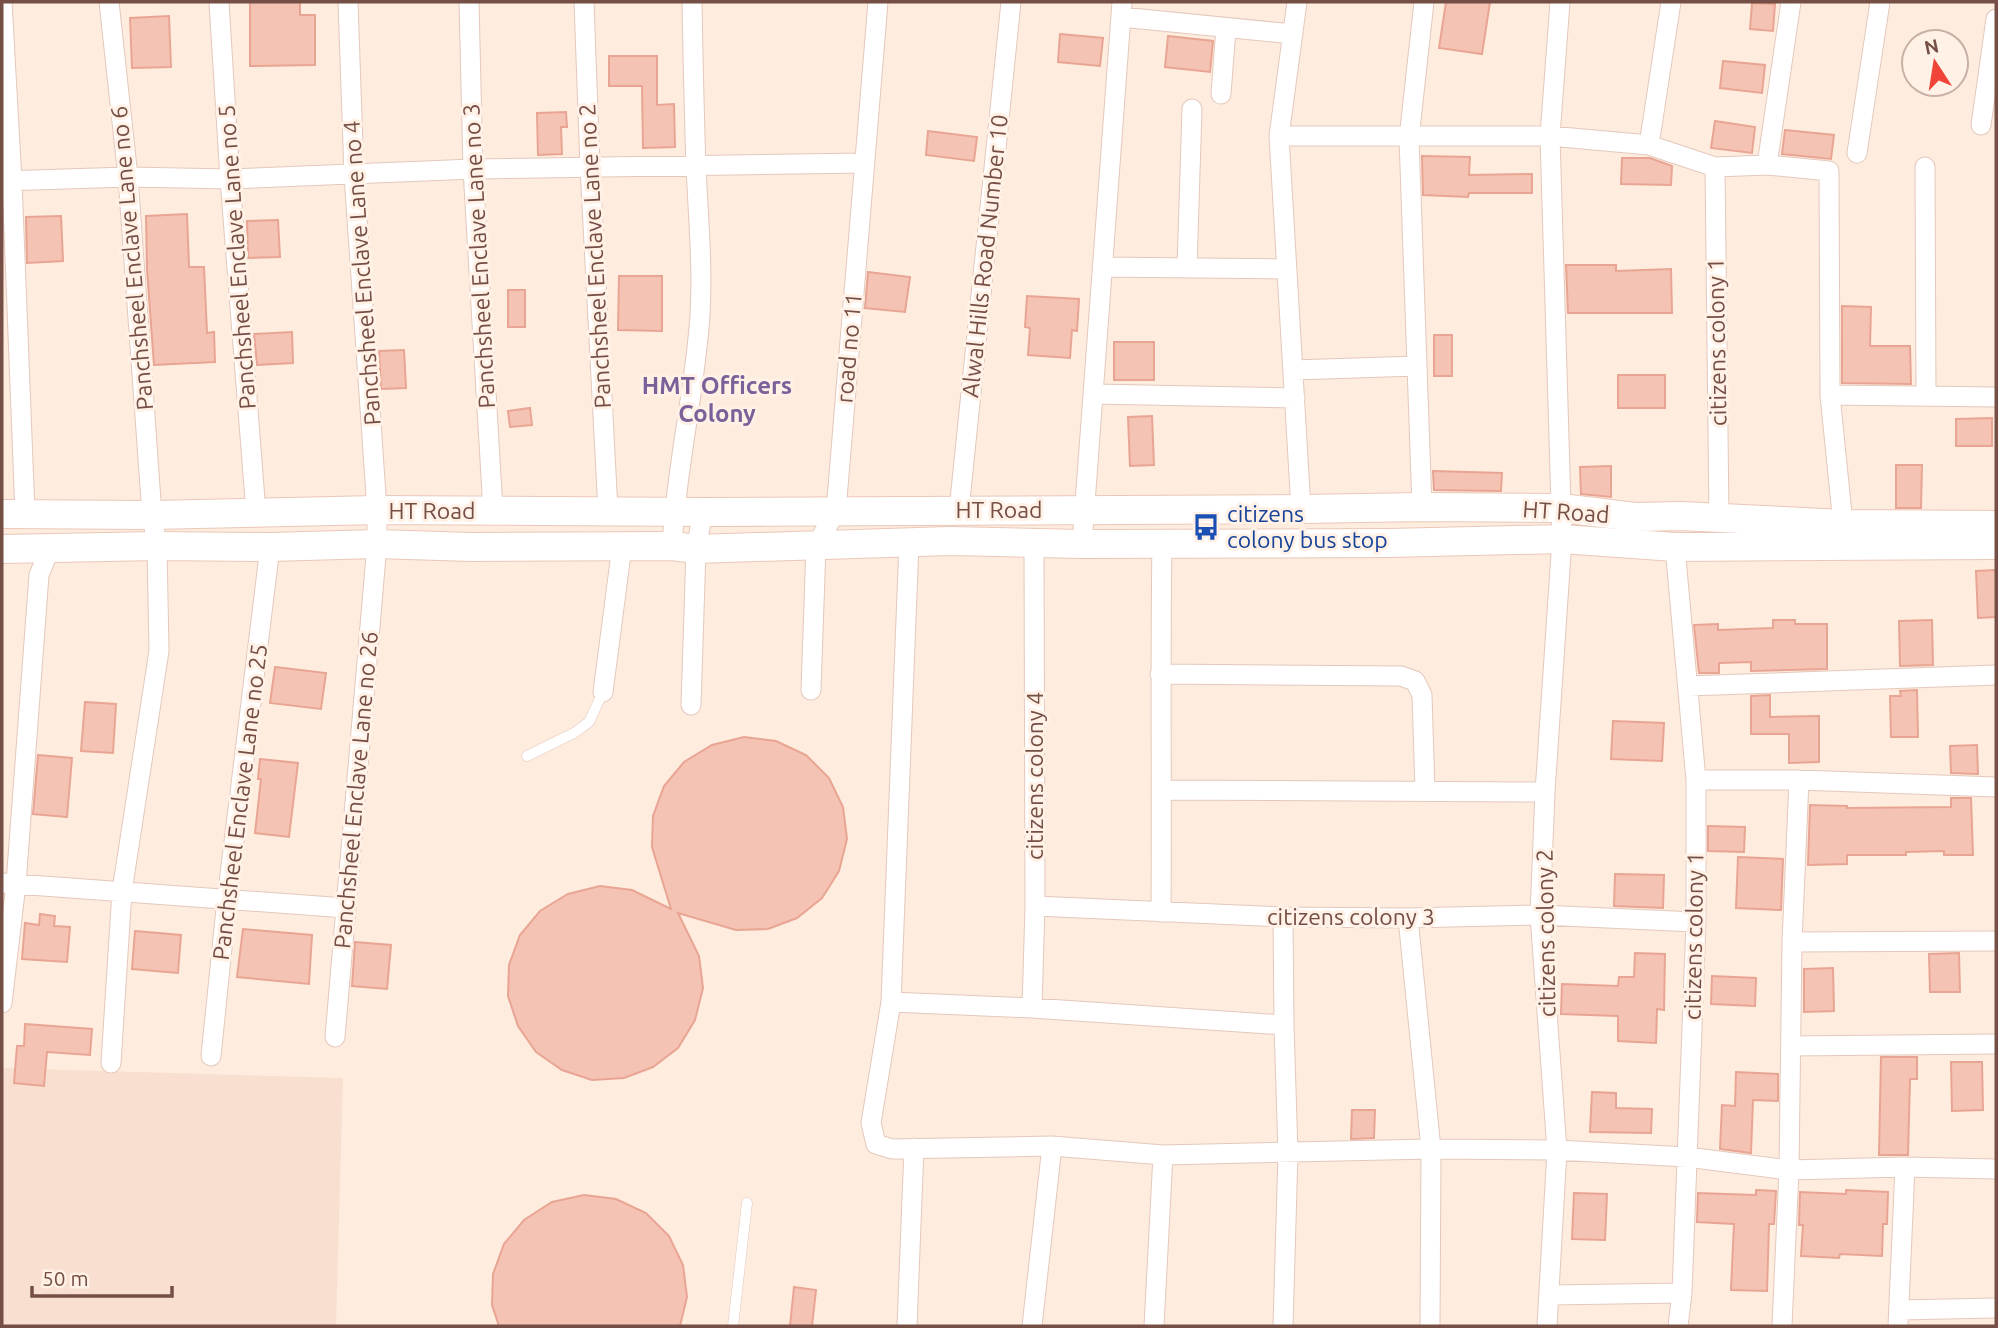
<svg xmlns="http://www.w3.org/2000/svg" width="1998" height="1328" viewBox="0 0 1998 1328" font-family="Ubuntu,sans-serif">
  <rect width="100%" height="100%" fill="#feecde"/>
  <path fill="#f8dfcf" d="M 2,1068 L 343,1078 L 336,1326 L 2,1326 Z"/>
  <path fill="#f5c3b4" stroke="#e9a593" stroke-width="2" d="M 250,2 L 300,2 L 300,15 L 315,15 L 315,65 L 250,66 Z
    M 1446,2 L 1490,2 L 1482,54 L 1439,48 Z
    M 1752,3 L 1775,4 L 1773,31 L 1750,29 Z
    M 169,16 L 171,67 L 132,68 L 130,18 Z
    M 1060,34 L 1103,38 L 1100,66 L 1058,62 Z
    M 1168,36 L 1213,41 L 1210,72 L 1165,67 Z
    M 609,56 L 657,56 L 657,105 L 674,104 L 675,147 L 643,148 L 642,86 L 609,86 Z
    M 1723,61 L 1765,65 L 1762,93 L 1720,88 Z
    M 566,112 L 567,127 L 561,127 L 562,154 L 538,155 L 537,113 Z
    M 1715,121 L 1755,127 L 1752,153 L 1711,148 Z
    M 1785,130 L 1834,135 L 1831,159 L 1782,154 Z
    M 928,131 L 977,137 L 974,161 L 926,155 Z
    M 1422,156 L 1470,157 L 1469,175 L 1532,174 L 1532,193 L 1469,193 L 1468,197 L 1423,195 Z
    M 1622,158 L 1650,158 L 1672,166 L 1671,185 L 1621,184 Z
    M 187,214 L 189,267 L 204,267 L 207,333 L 214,332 L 215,362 L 154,365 L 147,269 L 146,216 Z
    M 61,216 L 63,261 L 27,263 L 26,217 Z
    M 278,220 L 280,257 L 248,258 L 247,221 Z
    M 1566,265 L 1616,265 L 1616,271 L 1671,269 L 1672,313 L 1568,313 Z
    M 868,272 L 910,277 L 905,312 L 865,308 Z
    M 619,276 L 662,276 L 662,331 L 618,330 Z
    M 508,290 L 525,290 L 525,327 L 508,327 Z
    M 1027,296 L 1079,299 L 1077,331 L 1072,330 L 1070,358 L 1028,355 L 1030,328 L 1025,327 Z
    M 1842,306 L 1871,307 L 1870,346 L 1910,346 L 1911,384 L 1842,383 Z
    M 292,332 L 293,363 L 257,365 L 254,334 Z
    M 1434,335 L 1452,335 L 1452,376 L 1434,376 Z
    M 1114,342 L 1154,342 L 1154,380 L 1114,380 Z
    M 404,350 L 406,388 L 381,389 L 379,351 Z
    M 1618,375 L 1665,375 L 1665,408 L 1618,408 Z
    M 530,408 L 532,425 L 510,427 L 508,411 Z
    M 1152,416 L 1154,465 L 1130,466 L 1128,417 Z
    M 1992,418 L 1992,446 L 1956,446 L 1956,419 Z
    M 1896,465 L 1922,465 L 1921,508 L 1896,508 Z
    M 1611,466 L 1611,497 L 1581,494 L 1580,467 Z
    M 1433,471 L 1502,473 L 1501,491 L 1434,490 Z
    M 1996,570 L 1996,617 L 1978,618 L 1976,571 Z
    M 1773,620 L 1795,620 L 1795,624 L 1827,624 L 1827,669 L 1751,671 L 1751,662 L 1719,663 L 1719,673 L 1699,673 L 1694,625 L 1718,624 L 1718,630 L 1773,628 Z
    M 1932,620 L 1933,665 L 1900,666 L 1899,621 Z
    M 275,667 L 326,673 L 321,709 L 270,703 Z
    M 1917,690 L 1918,737 L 1891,737 L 1890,696 L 1901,696 L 1900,691 Z
    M 1770,695 L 1770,717 L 1819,716 L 1819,762 L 1789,763 L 1789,734 L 1751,734 L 1751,696 Z
    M 85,702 L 116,704 L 113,753 L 81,751 Z
    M 1613,721 L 1664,723 L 1662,761 L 1611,759 Z
    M 744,737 L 776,741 L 806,755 L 829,778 L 843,807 L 847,839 L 839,871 L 822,898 L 797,918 L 768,929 L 736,930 L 678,913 L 699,956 L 703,988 L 695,1020 L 678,1048 L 653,1067 L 624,1078 L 592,1080 L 562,1070 L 536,1052 L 518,1026 L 508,996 L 509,965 L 520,935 L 540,911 L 568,894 L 600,886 L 632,890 L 671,909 L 652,847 L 653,816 L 664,786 L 684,762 L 712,745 Z
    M 1977,745 L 1978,774 L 1951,773 L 1950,746 Z
    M 38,755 L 72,758 L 67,817 L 33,814 Z
    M 260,759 L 298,763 L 289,837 L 255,833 L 261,779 L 258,779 Z
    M 1951,798 L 1971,798 L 1973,855 L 1944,855 L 1944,851 L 1906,852 L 1906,855 L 1847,855 L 1847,864 L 1808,865 L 1810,805 L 1847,806 L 1847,808 L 1951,807 Z
    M 1708,826 L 1745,827 L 1744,852 L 1708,851 Z
    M 1738,857 L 1783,859 L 1781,910 L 1736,908 Z
    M 1615,874 L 1664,875 L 1663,908 L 1614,906 Z
    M 40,914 L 55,916 L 54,926 L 70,927 L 67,962 L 22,959 L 25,923 L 39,925 Z
    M 243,929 L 312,935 L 309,984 L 237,977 Z
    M 135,931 L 181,935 L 178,973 L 132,969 Z
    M 355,942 L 391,945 L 387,989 L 352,986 Z
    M 1635,953 L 1665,954 L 1664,1010 L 1657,1009 L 1656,1043 L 1618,1041 L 1618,1016 L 1561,1014 L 1562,984 L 1618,986 L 1619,977 L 1634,977 Z
    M 1959,953 L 1960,992 L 1930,992 L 1929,954 Z
    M 1833,968 L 1834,1011 L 1804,1012 L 1804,969 Z
    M 1712,976 L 1756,978 L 1755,1006 L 1711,1004 Z
    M 25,1024 L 92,1029 L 90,1055 L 47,1052 L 44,1086 L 14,1083 L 17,1046 L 24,1046 Z
    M 1881,1057 L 1917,1057 L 1917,1079 L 1910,1079 L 1908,1155 L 1879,1155 Z
    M 1951,1062 L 1982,1062 L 1983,1110 L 1952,1111 Z
    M 1736,1072 L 1778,1074 L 1778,1101 L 1753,1100 L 1751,1153 L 1720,1149 L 1722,1105 L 1735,1106 Z
    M 1592,1092 L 1616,1093 L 1616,1108 L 1652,1109 L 1651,1133 L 1590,1132 Z
    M 1352,1110 L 1375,1110 L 1374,1138 L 1351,1139 Z
    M 1756,1190 L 1776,1191 L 1774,1224 L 1769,1224 L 1767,1291 L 1731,1290 L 1734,1224 L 1697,1222 L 1698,1193 L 1756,1195 Z
    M 1846,1190 L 1888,1192 L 1887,1224 L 1883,1224 L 1882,1256 L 1840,1254 L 1839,1258 L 1801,1256 L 1803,1225 L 1799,1225 L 1800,1192 L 1846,1194 Z
    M 1574,1193 L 1607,1194 L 1605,1240 L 1572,1239 Z
    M 584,1195 L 616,1199 L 646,1213 L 669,1236 L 683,1265 L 687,1297 L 680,1326 L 499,1326 L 492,1305 L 493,1274 L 504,1244 L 524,1220 L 552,1202 Z
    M 794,1287 L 816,1290 L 812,1326 L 790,1326 Z"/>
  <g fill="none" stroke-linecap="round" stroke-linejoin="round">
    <defs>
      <path id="lane" d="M 527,756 L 574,733 L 589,722 L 603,692
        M 733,1326 L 747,1203"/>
      <path id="street" d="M 2,2 L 12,181 L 25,513
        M 109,2 L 128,177 L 152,515 L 157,546 L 159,651 L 122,891 L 111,1063
        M 219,2 L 230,179 L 256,513
        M 469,2 L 473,169 L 493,511
        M 584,2 L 590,167 L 608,511
        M 1297,2 L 1279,136 L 1301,509
        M 1121,17 L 1293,34
        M 1221,94 L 1226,28
        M 1981,125 L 1996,19
        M 1279,136 L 1550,136 L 1649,145 L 1671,2
        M 1649,145 L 1715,167 L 1767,165 L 1829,171 L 1830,395 L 1843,524
        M 1857,153 L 1880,2
        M 1767,165 L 1791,2
        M 1715,167 L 1719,518
        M 1925,167 L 1926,396
        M 2,181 L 128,177 L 230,179 L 473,169 L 863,163
        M 1102,267 L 1287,269
        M 1187,268 L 1192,109
        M 1293,370 L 1417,366
        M 1093,394 L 1295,398
        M 1830,395 L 1996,397
        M 1422,507 L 1409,138 L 1424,2
        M 959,510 L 1011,2
        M 909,543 L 891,1002 L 871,1123 L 876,1144 L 892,1149 L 1052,1146 L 1163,1155 L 1431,1149 L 1557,1150 L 1687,1157 L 1789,1170 L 1905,1167 L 1996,1169
        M 1082,544 L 1122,2
        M 672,546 C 676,468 695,392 700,315 C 703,265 698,215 696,166 C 694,111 693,57 692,2
        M 1675,547 L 1696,780 L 1696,922 L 1682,1293 L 1678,1326
        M 1160,674 L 1401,676 L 1415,681 L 1422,695 L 1425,791
        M 1688,686 L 1996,675
        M 811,690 L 816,546 L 836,511 L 878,2
        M 603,692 L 622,546
        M 691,705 L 696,549 L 703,512
        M 1696,780 L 1799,780 L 1996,787
        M 1162,790 L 1545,792
        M 2,883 L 346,908
        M 1035,906 L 1283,917 L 1408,918 L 1540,915 L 1696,922
        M 1161,912 C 1162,789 1160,667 1162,544
        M 1408,918 L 1431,1149 L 1430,1326
        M 1792,942 L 1996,941
        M 891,1002 L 1032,1008 L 1284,1025
        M 2,1003 L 16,884 L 39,575 L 50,548
        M 1032,1008 L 1035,906 L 1034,544
        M 335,1037 L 377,544 L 377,510 L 354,175 L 348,2
        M 1791,1046 L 1996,1044
        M 211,1056 L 227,899 L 270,547
        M 1550,1295 L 1682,1293
        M 1899,1310 L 1996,1308
        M 907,1326 L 914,1148
        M 1032,1326 L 1052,1146
        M 1154,1326 L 1163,1155
        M 1283,1326 L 1288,1153 L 1284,1025 L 1283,917
        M 1547,1326 L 1557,1150 L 1540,915 L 1545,792 L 1562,539 L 1550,136 L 1560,2
        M 1782,1326 L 1789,1170 L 1792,942 L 1799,780
        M 1898,1326 L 1905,1167"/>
      <path id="secondary" d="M 2,514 L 152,515 L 377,510 L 703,512 L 1301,509 L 1422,507 L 1561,508 L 1635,517 L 1681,516 L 1843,524 L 1996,525
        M 2,549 L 157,546 L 270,547 L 377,544 L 471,547 L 672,546 L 696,549 L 950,541 L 1082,544 L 1389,543 L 1562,539 L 1675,547 L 1996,545"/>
    </defs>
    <use href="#lane" stroke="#e4c8bd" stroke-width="11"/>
    <use href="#street" stroke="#e4c8bd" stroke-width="21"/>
    <use href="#secondary" stroke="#e9c8b9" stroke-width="30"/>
    <use href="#lane" stroke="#fff" stroke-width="10"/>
    <use href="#street" stroke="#fff" stroke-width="19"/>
    <use href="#secondary" stroke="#fff" stroke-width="28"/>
  </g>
  <defs>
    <symbol id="bus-bare" viewBox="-9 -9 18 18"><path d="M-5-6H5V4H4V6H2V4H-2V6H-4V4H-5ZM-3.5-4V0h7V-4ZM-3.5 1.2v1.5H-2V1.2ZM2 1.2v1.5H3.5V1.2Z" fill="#1a4fb4" stroke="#fff1e6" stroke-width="2.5" paint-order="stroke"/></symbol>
  </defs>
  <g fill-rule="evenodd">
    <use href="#bus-bare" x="1187" y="508" width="38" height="38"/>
  </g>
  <g text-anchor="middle" stroke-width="6" stroke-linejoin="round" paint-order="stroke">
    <g font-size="23" fill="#754e45" stroke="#fff1e6">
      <text transform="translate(479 256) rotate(-93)" y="8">Panchsheel Enclave Lane no 3</text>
      <text transform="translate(595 256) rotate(-93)" y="8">Panchsheel Enclave Lane no 2</text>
      <text transform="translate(985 256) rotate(-84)" y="8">Alwal Hills Road Number 10</text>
      <text transform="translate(237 257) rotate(-94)" y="8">Panchsheel Enclave Lane no 5</text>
      <text transform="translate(132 258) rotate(-95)" y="8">Panchsheel Enclave Lane no 6</text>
      <text transform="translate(362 273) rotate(-94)" y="8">Panchsheel Enclave Lane no 4</text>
      <text transform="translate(1717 342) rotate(-91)" y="8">citizens colony 1</text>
      <text transform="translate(849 348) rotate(-85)" y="8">road no 11</text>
      <text x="999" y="518">HT Road</text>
      <text x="432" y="519">HT Road</text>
      <text transform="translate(1566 512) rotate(4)" y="8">HT Road</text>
      <text transform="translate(1035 776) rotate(-90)" y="8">citizens colony 4</text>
      <text transform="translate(356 790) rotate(-85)" y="8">Panchsheel Enclave Lane no 26</text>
      <text transform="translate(240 802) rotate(-83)" y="8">Panchsheel Enclave Lane no 25</text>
      <text x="1351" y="925">citizens colony 3</text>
      <text transform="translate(1546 933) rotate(-91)" y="8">citizens colony 2</text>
      <text transform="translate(1694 936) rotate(-89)" y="8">citizens colony 1</text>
    </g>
    <g font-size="23" fill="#164399" stroke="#fff1e6" text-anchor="start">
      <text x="1227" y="522">citizens<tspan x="1227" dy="26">colony bus stop</tspan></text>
    </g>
    <g font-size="24" font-weight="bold" fill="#7c6099" stroke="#fff1e6">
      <text x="717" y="394">HMT Officers<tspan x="717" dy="28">Colony</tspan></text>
    </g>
  </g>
  <rect width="1998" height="1328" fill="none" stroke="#754e45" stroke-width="7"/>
  <g transform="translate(1935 63) rotate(348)"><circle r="33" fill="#fff1e6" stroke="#c8b0a6" stroke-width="2"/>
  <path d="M0-5L12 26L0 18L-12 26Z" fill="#f14439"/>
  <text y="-10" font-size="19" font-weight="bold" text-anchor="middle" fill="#754e45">N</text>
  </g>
  <path d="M32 1286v10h140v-10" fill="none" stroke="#754e45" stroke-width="3.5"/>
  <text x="42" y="1286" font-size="21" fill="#754e45" stroke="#fff1e6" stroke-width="5" paint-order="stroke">50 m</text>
</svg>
